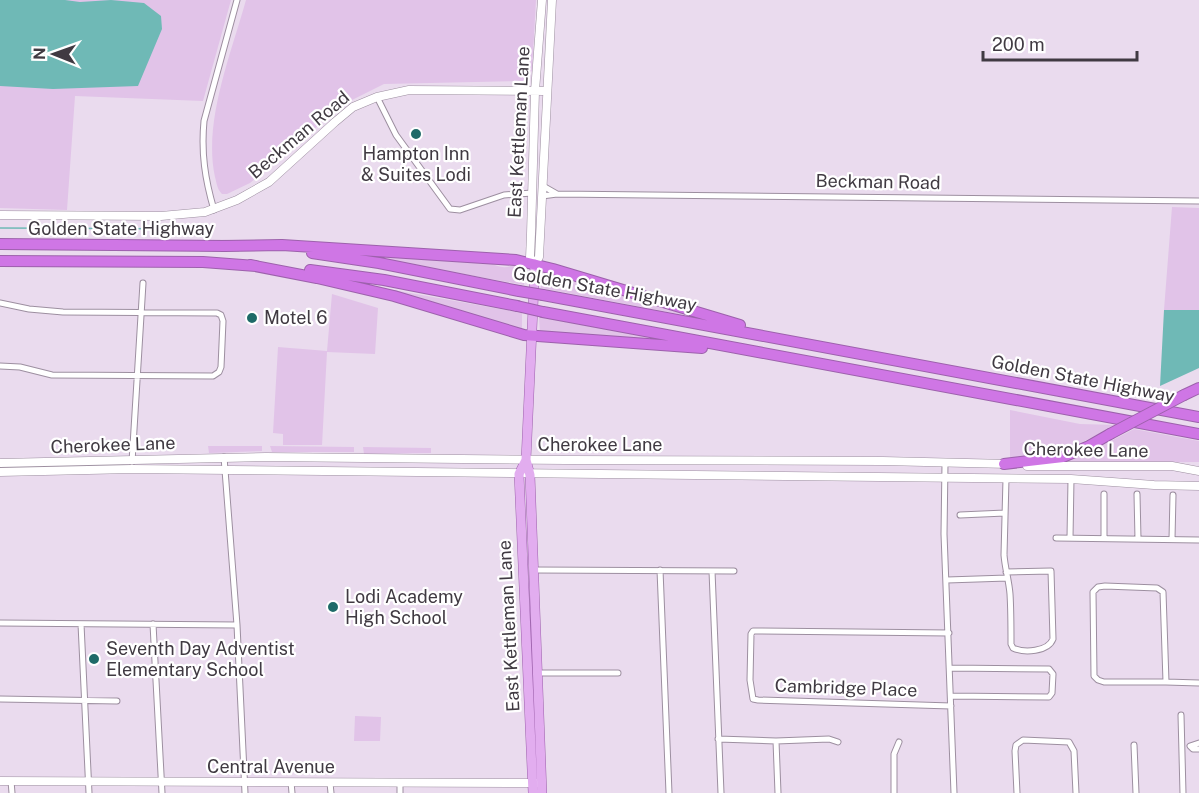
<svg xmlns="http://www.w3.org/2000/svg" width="1199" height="793" viewBox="0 0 1199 793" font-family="'Public Sans',sans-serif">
  <rect width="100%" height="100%" fill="#eadbee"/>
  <path fill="#e1c3e8" d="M 0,0 L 231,0 L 203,101 L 75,96 L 67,210 L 0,208 Z
    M 246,0 L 536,0 L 532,71 L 523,81 L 384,84 L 344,104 L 250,183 L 227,194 L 222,194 C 217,189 217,184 215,177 C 203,122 231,54 246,0 Z
    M 1172,207 L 1199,208 L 1199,310 L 1164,310 Z
    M 341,252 L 491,263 C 498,267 505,269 513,265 C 525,268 525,274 524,285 Z
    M 546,272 C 554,275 562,276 570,279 C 579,283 585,289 597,288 L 690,314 L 690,316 L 541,288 L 541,275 Z
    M 371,286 L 522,313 L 522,328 L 520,329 Z
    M 332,294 L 378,308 L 375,354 L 327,352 L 322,445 L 283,445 L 283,434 L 273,433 L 278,347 L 327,351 Z
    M 539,317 L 664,340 L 665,344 L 573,333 L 568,335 L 540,333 Z
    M 1010,410 L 1080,424 L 1117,425 L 1058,454 L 1041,457 L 1010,458 Z
    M 1134,429 L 1199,441 L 1199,462 L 1065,463 L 1065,461 L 1099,447 Z
    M 208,446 L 262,446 L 262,451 L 209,453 Z
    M 270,446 L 354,447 L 354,452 L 272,452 Z
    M 363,447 L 431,448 L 431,453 L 364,454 Z
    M 355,716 L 381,717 L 380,741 L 354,741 Z"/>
  <path fill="#6fb9b6" d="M 0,0 L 65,0 L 80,2 L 111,0 L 144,3 L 161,16 L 162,29 L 138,86 L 53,89 L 0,86 Z
    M 1164,310 L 1199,310 L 1199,368 L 1160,386 Z"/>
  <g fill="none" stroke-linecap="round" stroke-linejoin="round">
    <path stroke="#6fb9b6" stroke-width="1.5" d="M 0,228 L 207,229"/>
    <defs>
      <path id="street" d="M 377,97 L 396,135 L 450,209 L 460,210 L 504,195 L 532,193
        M 543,186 L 557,194
        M 542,196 L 557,194 L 1199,201
        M 214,210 C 205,179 201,153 204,121 L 237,0
        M 0,303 L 29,309 L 63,312 L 217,313 L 221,315 L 223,321 L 221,367 L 219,372 L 213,376 L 52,375 L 20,367 L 0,366
        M 224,457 L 237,625 L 245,793
        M 132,462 L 143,283
        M 945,464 L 944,534 L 954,793
        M 1137,494 L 1138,539
        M 960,515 L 1005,513
        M 1056,538 L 1199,540
        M 1070,538 L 1071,479
        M 1104,538 L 1104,494
        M 1172,539 L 1173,495
        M 535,570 L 734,571
        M 660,570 L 669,793
        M 712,571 L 721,793
        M 1006,572 L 1051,571 L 1053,639 C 1048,652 1024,653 1013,648 L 1011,644 C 1011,627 1011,610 1010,594 C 1009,581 1005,568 1004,555 L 1006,479
        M 947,580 L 1007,578
        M 1105,586 L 1157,588 L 1163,592 L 1166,682 L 1104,682 L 1098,680 L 1094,676 L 1093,592 L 1098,587 Z
        M 0,623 L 237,625
        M 81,624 L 89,793
        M 153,624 L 162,793
        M 949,633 L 753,631 L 751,634 L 750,680 L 753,699 L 758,700 L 951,706
        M 950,668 L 1049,669 L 1053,674 L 1052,693 L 1049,697 L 951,696
        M 538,673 L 618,673
        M 1166,682 L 1199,683
        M 0,699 L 117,701
        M 1181,715 L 1183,793
        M 718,739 L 776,741 L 829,739 L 838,742
        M 776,741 L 778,793
        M 1199,743 L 1190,746 L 1193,749 L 1199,749
        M 1134,745 L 1136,793
        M 11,781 L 12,793
        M 291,782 L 292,793
        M 400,782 L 400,793
        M 330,783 L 331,793
        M 894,793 L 894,754 L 899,742
        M 1017,793 L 1015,751 L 1016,745 L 1023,740 L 1069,742 L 1074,751 L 1076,793"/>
      <path id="secondary" d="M 0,215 L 161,216 L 205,212 L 237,200 L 269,182 L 335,122 L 353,107 L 377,97 L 409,90 L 547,91
        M 535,264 L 530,258 L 531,234 L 535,91 L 542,0
        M 535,264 L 539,257 L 552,0
        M 0,463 L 266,457 L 566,460 L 883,461 L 1009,464
        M 1027,466 L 1172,466 L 1199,471
        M 0,472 L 132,469 L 1071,479 L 1154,485 L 1199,486
        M 0,781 L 538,783"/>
      <path id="primary" d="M 535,264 L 526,460 L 530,475 L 542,793
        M 526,460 L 519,474 L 533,793"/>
      <path id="highway" d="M 0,244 L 228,246
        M 222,246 L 282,245 L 516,260 L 553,269 L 740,325
        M 312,253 L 379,263 L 519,291
        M 0,261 L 203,262 L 256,266
        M 250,265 L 317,278 L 394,296 L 524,335 L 702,348
        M 310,270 L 384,280 L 517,306
        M 543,295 L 1199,417
        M 543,312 L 1199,434
        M 1184,395 L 1199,388
        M 1004,464 L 1063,457 L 1089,446 L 1110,434"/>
    </defs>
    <use href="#street" stroke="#9d8fa0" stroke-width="7"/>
    <use href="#secondary" stroke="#9d8fa0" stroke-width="9"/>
    <use href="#primary" stroke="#9d61ac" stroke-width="10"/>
    <use href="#highway" stroke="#9d61ac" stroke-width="12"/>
    <use href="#street" stroke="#fff" stroke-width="5"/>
    <use href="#secondary" stroke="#fff" stroke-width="8"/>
    <use href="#primary" stroke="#e2adef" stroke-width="9"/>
    <use href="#highway" stroke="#cf76e5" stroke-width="10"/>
    <defs>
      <path id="highway-bridge" d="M 519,291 L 543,295
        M 517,306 L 543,312
        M 1110,434 L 1184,395"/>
    </defs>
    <use href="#highway-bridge" stroke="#9d61ac" stroke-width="12" stroke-linecap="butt"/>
    <use href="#highway-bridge" stroke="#cf76e5" stroke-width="10"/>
  </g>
  <g fill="#1e6a68" stroke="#fff" stroke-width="2">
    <circle cx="416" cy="134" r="6"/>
    <circle cx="252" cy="318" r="6"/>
    <circle cx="333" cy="607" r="6"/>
    <circle cx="94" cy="659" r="6"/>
  </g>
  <g text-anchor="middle" stroke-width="4.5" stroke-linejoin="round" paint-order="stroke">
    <g font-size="18" fill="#403a42" stroke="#fff">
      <text transform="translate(519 132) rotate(-87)" y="6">East Kettleman Lane</text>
      <text transform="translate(299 135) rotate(-40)" y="6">Beckman Road</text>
      <text transform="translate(878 182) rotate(1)" y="6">Beckman Road</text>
      <text x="121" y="235">Golden State Highway</text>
      <text transform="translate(605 289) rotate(10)" y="6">Golden State Highway</text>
      <text transform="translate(1083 379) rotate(11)" y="6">Golden State Highway</text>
      <text transform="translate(113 445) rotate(-2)" y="6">Cherokee Lane</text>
      <text x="600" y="451">Cherokee Lane</text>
      <text transform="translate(1086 450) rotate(1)" y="6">Cherokee Lane</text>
      <text transform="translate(509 626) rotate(-93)" y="6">East Kettleman Lane</text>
      <text transform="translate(846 688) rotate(2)" y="6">Cambridge Place</text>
      <text x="271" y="773">Central Avenue</text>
    </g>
    <g font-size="18" fill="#403a42" stroke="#fff" text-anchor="start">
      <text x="416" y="160" text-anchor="middle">Hampton Inn<tspan x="416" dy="21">&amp; Suites Lodi</tspan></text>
      <text x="264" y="324">Motel 6</text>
      <text x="345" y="603">Lodi Academy<tspan x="345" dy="21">High School</tspan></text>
      <text x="106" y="655">Seventh Day Adventist<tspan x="106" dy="21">Elementary School</tspan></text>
    </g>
  </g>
  <g transform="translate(54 54) rotate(271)" stroke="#ffffff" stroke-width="4.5" paint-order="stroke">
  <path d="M0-4.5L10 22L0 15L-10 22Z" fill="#403a42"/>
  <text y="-9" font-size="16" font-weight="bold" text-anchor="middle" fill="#403a42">N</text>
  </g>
  <path d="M983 51v9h154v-9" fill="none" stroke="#403a42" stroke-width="3"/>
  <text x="992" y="51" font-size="18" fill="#403a42" stroke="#ffffff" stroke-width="4.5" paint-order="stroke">200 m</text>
</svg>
